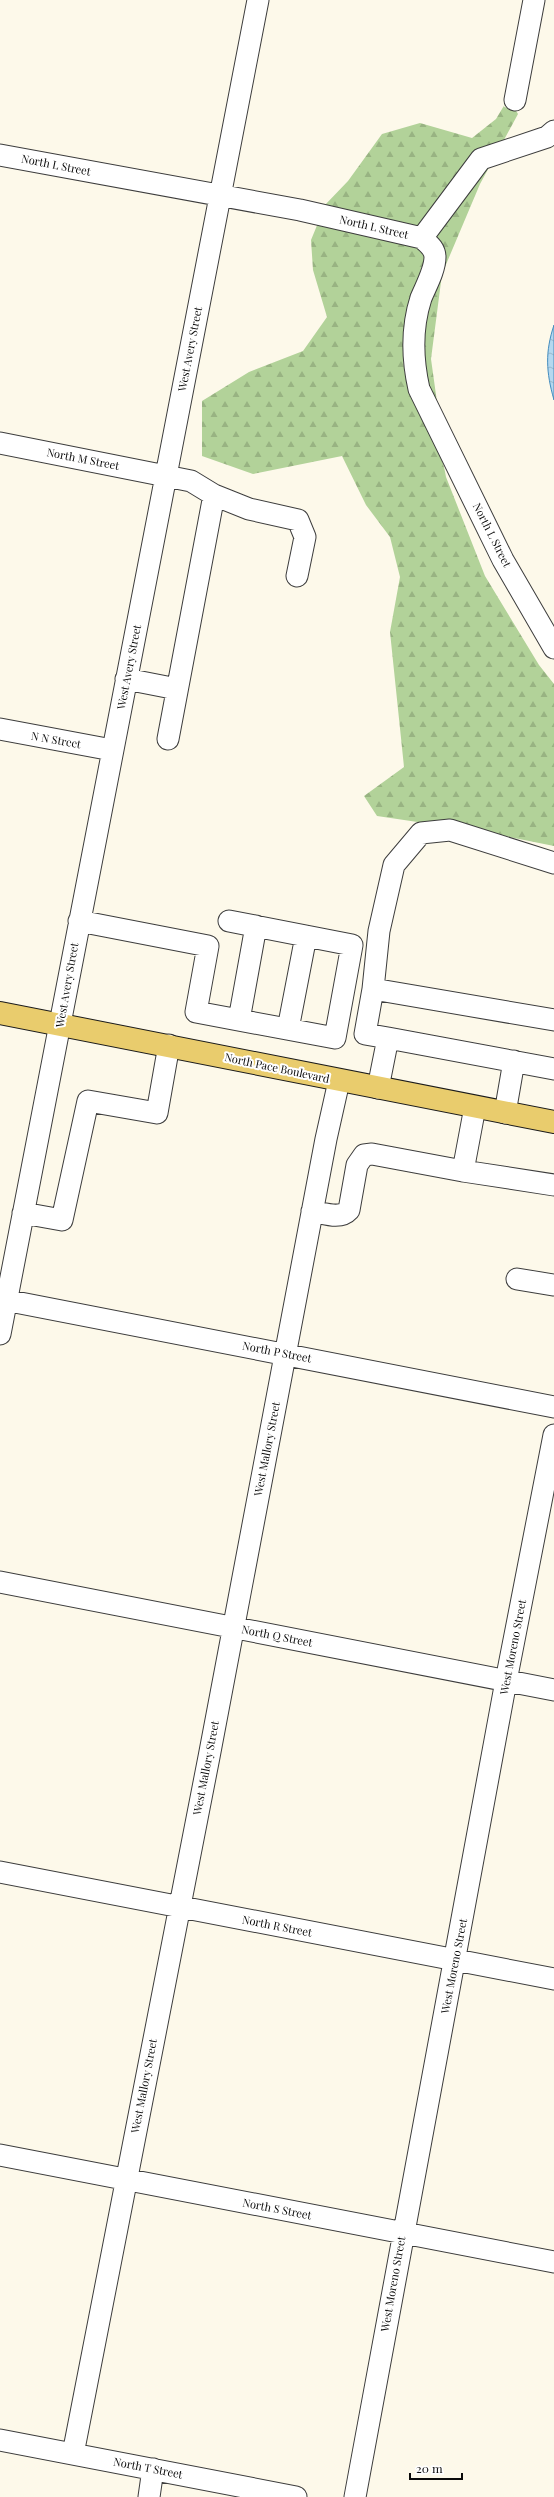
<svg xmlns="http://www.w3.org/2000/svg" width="554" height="2497" viewBox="0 0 554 2497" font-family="'Playfair Display',serif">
  <defs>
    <pattern id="forest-firs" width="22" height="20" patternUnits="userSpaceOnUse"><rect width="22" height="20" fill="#b2d299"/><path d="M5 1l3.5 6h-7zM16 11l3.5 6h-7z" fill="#98b382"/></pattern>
    <pattern id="water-ripples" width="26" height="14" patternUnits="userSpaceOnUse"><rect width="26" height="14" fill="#b4d8ef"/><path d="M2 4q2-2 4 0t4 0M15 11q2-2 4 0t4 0" fill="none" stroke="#99b8cc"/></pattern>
  </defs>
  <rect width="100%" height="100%" fill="#fdf9ea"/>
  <path fill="url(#forest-firs)" d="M 505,104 L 504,107 L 515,109 L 518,114 L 480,184 L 442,274 L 431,359 L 437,402 L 429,386 L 424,365 L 423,341 L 428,309 L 445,262 L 443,246 L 433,234 L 324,206 L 348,181 L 382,134 L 420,123 L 472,138 L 496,119 Z
    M 318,223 L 421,248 L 425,258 C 410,302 393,346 410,392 C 421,421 442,446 446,477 L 485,576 L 539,665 L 554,684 L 554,846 L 485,832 L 377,816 L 364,796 L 404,767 L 390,632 L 400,577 L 390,537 L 366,505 L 342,456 L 253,474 L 202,456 L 202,401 L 249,372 L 303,351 L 327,317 L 313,270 L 311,240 Z"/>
  <path fill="url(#water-ripples)" stroke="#438cbe" d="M 554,325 L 554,400 C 546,372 545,352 554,325 Z"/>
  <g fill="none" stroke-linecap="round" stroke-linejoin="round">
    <defs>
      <path id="minor" d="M 515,100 L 534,0
        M 0,155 L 300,210 L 422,238 C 428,244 435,248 435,257 C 435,270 426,286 421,298 C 411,329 412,358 419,389 L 503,560 L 554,648
        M 422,238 L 481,159 L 547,137 L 554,131
        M 0,443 L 191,481 L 214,495 L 168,739
        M 214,495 L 249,509 L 298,520 L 305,537 L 297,576
        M 126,679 L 177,689
        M 0,729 L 112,750
        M 79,921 L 208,946 L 196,1012 L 335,1038 L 352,945 L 229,921
        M 373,989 L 379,931 L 394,865 L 421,833 L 450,830 L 554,863
        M 239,1020 L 256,926
        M 288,1029 L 306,936
        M 388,1038 L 365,1034 L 373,989 L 554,1020
        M 378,1088 L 388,1038 L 554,1069
        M 505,1113 L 514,1061
        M 463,1171 L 554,1185
        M 312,1211 C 324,1213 340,1220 349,1210 L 357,1165 L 364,1155 L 372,1154 L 463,1171 L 475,1107
        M 23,1213 L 62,1220 L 88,1101 L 157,1113 L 169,1045
        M 517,1279 L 553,1285
        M 0,1299 L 554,1407
        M 0,1334 L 258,0
        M 0,1582 L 554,1690
        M 0,1872 L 554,1979
        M 0,2155 L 554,2262
        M 0,2440 L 296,2497
        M 73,2454 L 209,1757 L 326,1139 L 339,1081
        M 149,2497 L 153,2469
        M 355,2497 L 506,1681 L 554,1435"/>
      <path id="major" d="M 0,1013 L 554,1122"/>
    </defs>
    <use href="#minor" stroke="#3d3d3d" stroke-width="23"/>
    <use href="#major" stroke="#1b1b1b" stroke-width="24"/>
    <use href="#minor" stroke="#fff" stroke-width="21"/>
    <use href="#major" stroke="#e9cc6d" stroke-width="22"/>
  </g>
  <g text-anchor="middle" stroke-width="4" stroke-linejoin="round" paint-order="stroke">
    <g font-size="11" fill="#0a0a0a" stroke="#fff">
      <text transform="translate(56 165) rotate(11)" y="4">North L Street</text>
      <text transform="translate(374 227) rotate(13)" y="4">North L Street</text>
      <text transform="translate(190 349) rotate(-79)" y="4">West Avery Street</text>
      <text transform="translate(83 459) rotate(11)" y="4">North M Street</text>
      <text transform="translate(492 535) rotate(63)" y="4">North L Street</text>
      <text transform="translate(129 667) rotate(-79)" y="4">West Avery Street</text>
      <text transform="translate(56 740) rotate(10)" y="4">N N Street</text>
      <text transform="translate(67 985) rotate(-80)" y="4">West Avery Street</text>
      <text transform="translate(277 1068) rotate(12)" y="4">North Pace Boulevard</text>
      <text transform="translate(277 1352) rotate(11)" y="4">North P Street</text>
      <text transform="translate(267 1449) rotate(-79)" y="4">West Mallory Street</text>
      <text transform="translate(277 1636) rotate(11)" y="4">North Q Street</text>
      <text transform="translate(513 1647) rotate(-79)" y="4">West Moreno Street</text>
      <text transform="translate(206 1768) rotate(-79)" y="4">West Mallory Street</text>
      <text transform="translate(277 1926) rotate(11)" y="4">North R Street</text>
      <text transform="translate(454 1966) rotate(-79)" y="4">West Moreno Street</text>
      <text transform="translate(144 2086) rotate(-79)" y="4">West Mallory Street</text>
      <text transform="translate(277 2209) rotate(11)" y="4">North S Street</text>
      <text transform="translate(393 2284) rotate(-80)" y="4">West Moreno Street</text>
      <text transform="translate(148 2468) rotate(11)" y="4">North T Street</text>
    </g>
  </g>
  <path d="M410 2473v6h52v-6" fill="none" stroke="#0a0a0a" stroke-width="2"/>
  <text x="416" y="2473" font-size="12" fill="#0a0a0a" stroke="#ffffff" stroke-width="3" paint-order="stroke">20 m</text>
</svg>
